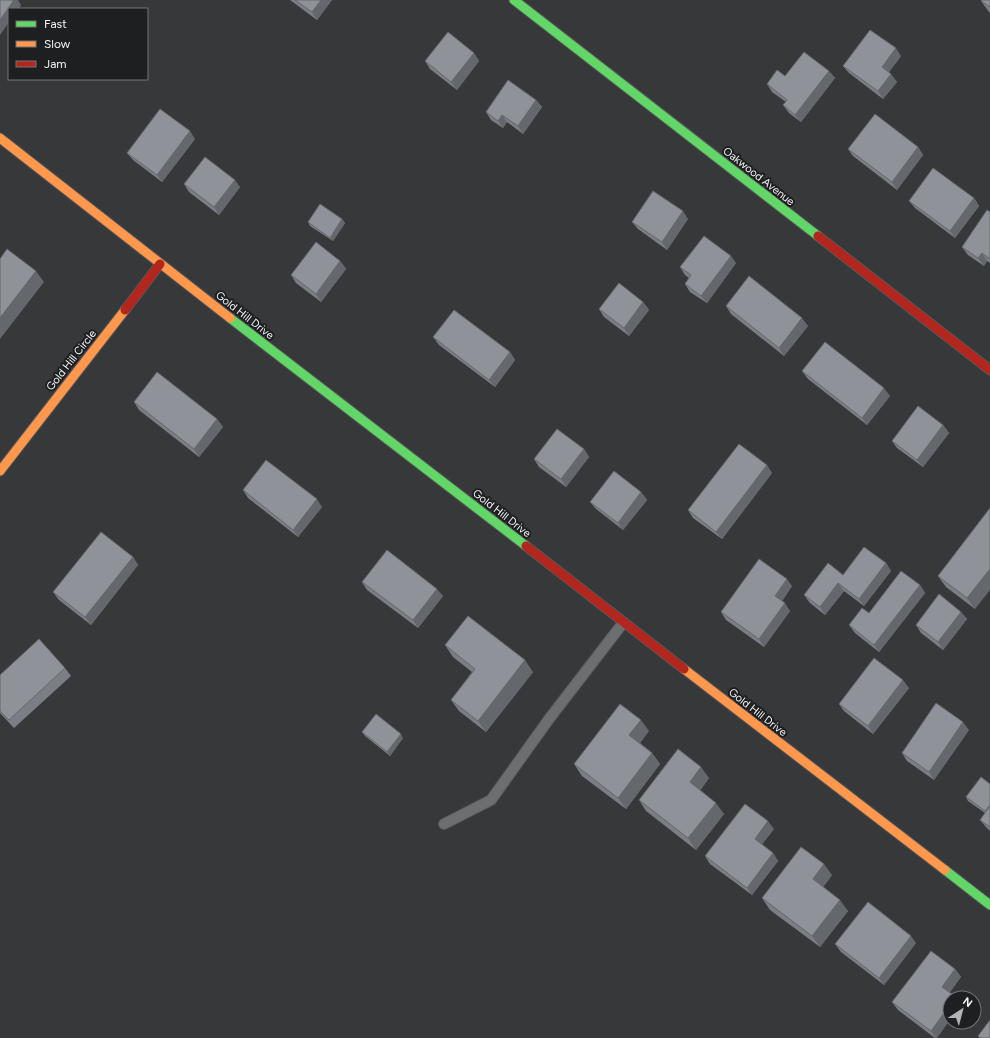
<svg xmlns="http://www.w3.org/2000/svg" width="990" height="1038" viewBox="0 0 990 1038" font-family="Figtree,sans-serif">
  <rect width="100%" height="100%" fill="#37383a"/>
  <g fill="none" stroke-linecap="round" stroke-linejoin="round">
    <defs>
      <path id="lane" d="M 444,824 L 491,800 L 549,719 L 623,623"/>
      <path id="fast" d="M 514,0 L 818,236
        M 230,318 L 526,546
        M 945,870 L 990,905"/>
      <path id="slow" d="M 0,138 L 230,318
        M 0,471 L 125,310
        M 684,669 L 945,870"/>
      <path id="jam" d="M 818,236 L 990,370
        M 125,310 L 160,264
        M 526,546 L 684,669"/>
    </defs>
    <use href="#lane" stroke="#565759" stroke-width="12"/>
    <use href="#fast" stroke="#565759" stroke-width="11"/>
    <use href="#slow" stroke="#565759" stroke-width="11"/>
    <use href="#jam" stroke="#565759" stroke-width="11"/>
    <use href="#lane" stroke="#6d6e70" stroke-width="10"/>
    <use href="#fast" stroke="#63d668" stroke-width="9"/>
    <use href="#slow" stroke="#ff974d" stroke-width="9"/>
    <use href="#jam" stroke="#b3261e" stroke-width="9"/>
  </g>
  <path fill="#7b7e84" d="M 290,0 L 332,0 L 317,20 Z
    M 981,1 L 990,7 L 990,13 L 989,12 Z
    M 474,53 L 479,61 L 457,90 L 430,69 L 425,61 Z
    M 901,56 L 889,72 L 897,82 L 883,99 L 849,73 L 843,66 Z
    M 829,71 L 835,78 L 801,122 L 789,113 L 783,105 L 786,102 L 772,92 L 767,84 L 785,76 Z
    M 536,100 L 542,107 L 523,134 L 507,122 L 503,128 L 491,120 L 486,112 Z
    M 195,139 L 162,182 L 133,160 L 127,153 Z
    M 918,147 L 923,155 L 897,190 L 853,156 L 848,149 Z
    M 184,184 L 240,187 L 219,215 L 189,192 Z
    M 974,198 L 979,206 L 955,238 L 915,208 L 909,201 Z
    M 990,212 L 990,263 L 987,261 L 984,266 L 968,255 L 962,247 Z
    M 342,219 L 345,223 L 333,241 L 310,226 L 308,222 Z
    M 688,219 L 667,250 L 638,229 L 632,222 Z
    M 340,261 L 346,269 L 321,302 L 296,283 L 291,275 Z
    M 736,263 L 707,303 L 690,292 L 685,284 L 689,278 L 685,275 L 680,267 Z
    M 643,302 L 649,310 L 629,336 L 604,317 L 599,309 Z
    M 726,306 L 808,326 L 784,356 L 731,314 Z
    M 433,337 L 510,352 L 515,360 L 495,387 L 439,345 Z
    M 802,371 L 890,396 L 867,425 L 808,379 Z
    M 134,402 L 217,419 L 223,427 L 199,457 L 139,410 Z
    M 943,425 L 949,433 L 923,467 L 897,448 L 892,441 Z
    M 584,449 L 589,457 L 566,487 L 539,467 L 534,459 Z
    M 772,473 L 722,539 L 693,518 L 688,510 Z
    M 243,490 L 322,507 L 298,537 L 248,498 Z
    M 641,492 L 647,500 L 623,530 L 596,509 L 590,502 Z
    M 990,508 L 975,609 L 946,587 L 938,576 Z
    M 133,557 L 138,565 L 91,625 L 59,600 L 53,592 Z
    M 886,563 L 891,571 L 864,606 L 844,591 L 825,615 L 810,603 L 804,595 L 843,575 Z
    M 362,582 L 443,596 L 418,628 L 367,590 Z
    M 920,585 L 925,593 L 879,652 L 855,633 L 849,625 L 869,613 Z
    M 792,586 L 782,601 L 790,611 L 764,647 L 726,620 L 721,612 Z
    M 961,612 L 967,619 L 943,650 L 921,633 L 916,625 Z
    M 445,645 L 533,672 L 486,732 L 459,711 L 451,700 L 472,672 L 453,657 Z
    M 65,668 L 71,676 L 14,728 L 0,713 L 0,675 Z
    M 909,688 L 873,734 L 844,711 L 839,704 Z
    M 969,730 L 934,780 L 907,761 L 902,753 Z
    M 649,731 L 640,743 L 652,753 L 660,764 L 626,809 L 582,776 L 574,764 Z
    M 362,732 L 403,738 L 390,756 L 365,736 Z
    M 709,778 L 700,790 L 724,814 L 696,850 L 646,811 L 639,800 Z
    M 990,784 L 990,831 L 986,827 L 980,820 L 985,813 L 968,801 L 966,797 Z
    M 774,829 L 762,844 L 773,853 L 778,861 L 752,895 L 710,864 L 705,856 Z
    M 832,875 L 823,887 L 848,911 L 820,947 L 770,910 L 762,898 Z
    M 916,943 L 884,985 L 841,952 L 835,944 Z
    M 955,969 L 961,977 L 950,992 L 937,1038 L 935,1038 L 898,1010 L 892,1002 Z"/>
  <path fill="#64676b" d="M 14,0 L 18,0 L 21,5 L 19,9 L 9,9 L 9,22 L 0,35 L 0,20 Z
    M 321,0 L 332,0 L 317,20 L 312,12 Z
    M 896,48 L 901,56 L 887,75 L 882,67 Z
    M 474,53 L 479,61 L 457,90 L 451,82 Z
    M 829,71 L 835,78 L 801,122 L 795,115 Z
    M 891,74 L 897,82 L 883,99 L 878,91 Z
    M 536,100 L 542,107 L 523,134 L 518,126 Z
    M 502,115 L 507,122 L 503,128 L 498,121 Z
    M 190,131 L 195,139 L 162,182 L 157,175 Z
    M 918,147 L 923,155 L 897,190 L 892,182 Z
    M 235,180 L 240,187 L 219,215 L 214,207 Z
    M 974,198 L 979,206 L 955,238 L 950,231 Z
    M 683,211 L 688,219 L 667,250 L 662,242 Z
    M 342,219 L 345,223 L 333,241 L 330,238 Z
    M 982,253 L 987,261 L 984,266 L 978,258 Z
    M 731,256 L 736,263 L 707,303 L 701,296 Z
    M 340,261 L 346,269 L 321,302 L 316,294 Z
    M 36,271 L 44,282 L 0,339 L 0,318 Z
    M 643,302 L 649,310 L 629,336 L 624,328 Z
    M 802,318 L 808,326 L 784,356 L 779,348 Z
    M 510,352 L 515,360 L 495,387 L 489,380 Z
    M 884,388 L 890,396 L 867,425 L 862,418 Z
    M 217,419 L 223,427 L 199,457 L 194,449 Z
    M 943,425 L 949,433 L 923,467 L 917,460 Z
    M 584,449 L 589,457 L 566,487 L 561,479 Z
    M 767,465 L 772,473 L 722,539 L 716,532 Z
    M 641,492 L 647,500 L 623,530 L 618,523 Z
    M 317,499 L 322,507 L 298,537 L 293,530 Z
    M 133,557 L 138,565 L 91,625 L 85,617 Z
    M 886,563 L 891,571 L 864,606 L 859,599 Z
    M 990,569 L 990,590 L 975,609 L 967,598 Z
    M 787,579 L 792,586 L 780,604 L 775,596 Z
    M 838,583 L 844,591 L 825,615 L 820,607 Z
    M 920,585 L 925,593 L 879,652 L 874,645 Z
    M 437,589 L 443,596 L 418,628 L 413,620 Z
    M 785,603 L 790,611 L 764,647 L 759,639 Z
    M 961,612 L 967,619 L 943,650 L 938,642 Z
    M 525,660 L 533,672 L 486,732 L 478,721 Z
    M 903,680 L 909,688 L 873,734 L 868,726 Z
    M 641,720 L 649,731 L 637,746 L 629,735 Z
    M 963,722 L 969,730 L 934,780 L 929,772 Z
    M 401,734 L 403,738 L 390,756 L 387,752 Z
    M 652,753 L 660,764 L 626,809 L 618,798 Z
    M 701,767 L 709,778 L 698,794 L 690,782 Z
    M 716,803 L 724,814 L 696,850 L 688,838 Z
    M 768,821 L 774,829 L 760,847 L 755,839 Z
    M 773,853 L 778,861 L 752,895 L 747,888 Z
    M 824,864 L 832,875 L 821,890 L 813,879 Z
    M 840,900 L 848,911 L 820,947 L 812,936 Z
    M 911,936 L 916,943 L 884,985 L 879,978 Z
    M 955,969 L 961,977 L 948,994 L 942,987 Z
    M 950,1005 L 950,1020 L 937,1038 L 936,1038 L 931,1031 Z"/>
  <path fill="#8f9399" stroke="#64676b" d="M 0,0 L 14,0 L 0,20 Z
    M 295,0 L 321,0 L 312,12 Z
    M 982,0 L 990,0 L 990,7 L 981,1 Z
    M 870,30 L 896,48 L 882,67 L 891,74 L 878,91 L 843,66 Z
    M 448,32 L 474,53 L 451,82 L 425,61 Z
    M 804,52 L 829,71 L 795,115 L 783,105 L 787,100 L 767,84 L 777,70 L 785,76 Z
    M 508,80 L 536,100 L 518,126 L 502,115 L 498,121 L 486,112 Z
    M 160,109 L 190,131 L 157,175 L 127,153 Z
    M 875,114 L 918,147 L 892,182 L 848,149 Z
    M 205,157 L 235,180 L 214,207 L 184,184 Z
    M 933,168 L 974,198 L 950,231 L 909,201 Z
    M 653,191 L 683,211 L 662,242 L 632,222 Z
    M 320,204 L 342,219 L 330,238 L 308,222 Z
    M 987,210 L 990,212 L 990,259 L 982,253 L 978,258 L 962,247 Z
    M 704,236 L 731,256 L 701,296 L 685,284 L 691,275 L 680,267 Z
    M 316,242 L 340,261 L 316,294 L 291,275 Z
    M 7,249 L 36,271 L 0,318 L 0,259 Z
    M 749,276 L 802,318 L 779,348 L 726,306 Z
    M 619,283 L 643,302 L 624,328 L 599,309 Z
    M 454,310 L 510,352 L 489,380 L 433,337 Z
    M 825,342 L 884,388 L 862,418 L 802,371 Z
    M 157,372 L 217,419 L 194,449 L 134,402 Z
    M 918,406 L 943,425 L 917,460 L 892,441 Z
    M 557,429 L 584,449 L 561,479 L 534,459 Z
    M 739,444 L 767,465 L 716,532 L 688,510 Z
    M 266,460 L 317,499 L 293,530 L 243,490 Z
    M 614,471 L 641,492 L 618,523 L 590,502 Z
    M 990,508 L 990,569 L 967,598 L 938,576 Z
    M 101,532 L 133,557 L 85,617 L 53,592 Z
    M 864,547 L 886,563 L 859,599 L 838,583 L 820,607 L 804,595 L 828,563 L 843,575 Z
    M 387,550 L 437,589 L 413,620 L 362,582 Z
    M 759,559 L 787,579 L 775,596 L 785,603 L 759,639 L 721,612 Z
    M 901,571 L 920,585 L 874,645 L 849,625 L 862,608 L 869,613 Z
    M 939,594 L 961,612 L 938,642 L 916,625 Z
    M 468,616 L 525,660 L 478,721 L 451,700 L 475,669 L 445,645 Z
    M 39,639 L 65,668 L 9,720 L 0,711 L 0,675 Z
    M 874,658 L 903,680 L 868,726 L 839,704 Z
    M 936,703 L 963,722 L 929,772 L 902,753 Z
    M 620,704 L 641,720 L 629,735 L 652,753 L 618,798 L 574,764 Z
    M 376,714 L 401,734 L 387,752 L 362,732 Z
    M 678,749 L 701,767 L 690,782 L 716,803 L 688,838 L 639,800 Z
    M 981,777 L 990,784 L 990,805 L 985,811 L 966,797 Z
    M 745,804 L 768,821 L 755,839 L 773,853 L 747,888 L 705,856 Z
    M 990,806 L 990,827 L 980,820 Z
    M 801,847 L 824,864 L 813,879 L 840,900 L 812,936 L 762,898 Z
    M 868,902 L 911,936 L 879,978 L 835,944 Z
    M 931,951 L 955,969 L 942,987 L 956,997 L 956,998 L 950,998 L 950,1005 L 931,1031 L 892,1002 Z
    M 990,1020 L 990,1038 L 980,1038 L 978,1036 Z"/>
  <g text-anchor="middle" stroke-width="4" stroke-linejoin="round" paint-order="stroke">
    <g font-size="11" fill="#f3f5f7" stroke="#1e1f21">
      <text transform="translate(759 176) rotate(38)" y="4">Oakwood Avenue</text>
      <text transform="translate(245 315) rotate(38)" y="4">Gold Hill Drive</text>
      <text transform="translate(71 360) rotate(-52)" y="4">Gold Hill Circle</text>
      <text transform="translate(502 513) rotate(38)" y="4">Gold Hill Drive</text>
      <text transform="translate(758 712) rotate(38)" y="4">Gold Hill Drive</text>
    </g>
  </g>
  <rect x="8" y="8" width="140" height="72" fill="#1e1f21" stroke="#737577"/>
  <rect x="16" y="21" width="20" height="6" fill="#63d668" stroke="#737577"/>
  <text x="44" y="28" font-size="12" fill="#f3f5f7">Fast</text>
  <rect x="16" y="41" width="20" height="6" fill="#ff974d" stroke="#737577"/>
  <text x="44" y="48" font-size="12" fill="#f3f5f7">Slow</text>
  <rect x="16" y="61" width="20" height="6" fill="#b3261e" stroke="#737577"/>
  <text x="44" y="68" font-size="12" fill="#f3f5f7">Jam</text>
  <g transform="translate(962 1010) rotate(36)"><circle r="19" fill="#1e1f21" stroke="#737577"/>
  <path d="M0-3L7 15L0 10L-7 15Z" fill="#b1b3b5"/>
  <text y="-6" font-size="11" font-weight="bold" text-anchor="middle" fill="#f3f5f7">N</text>
  </g>
</svg>
